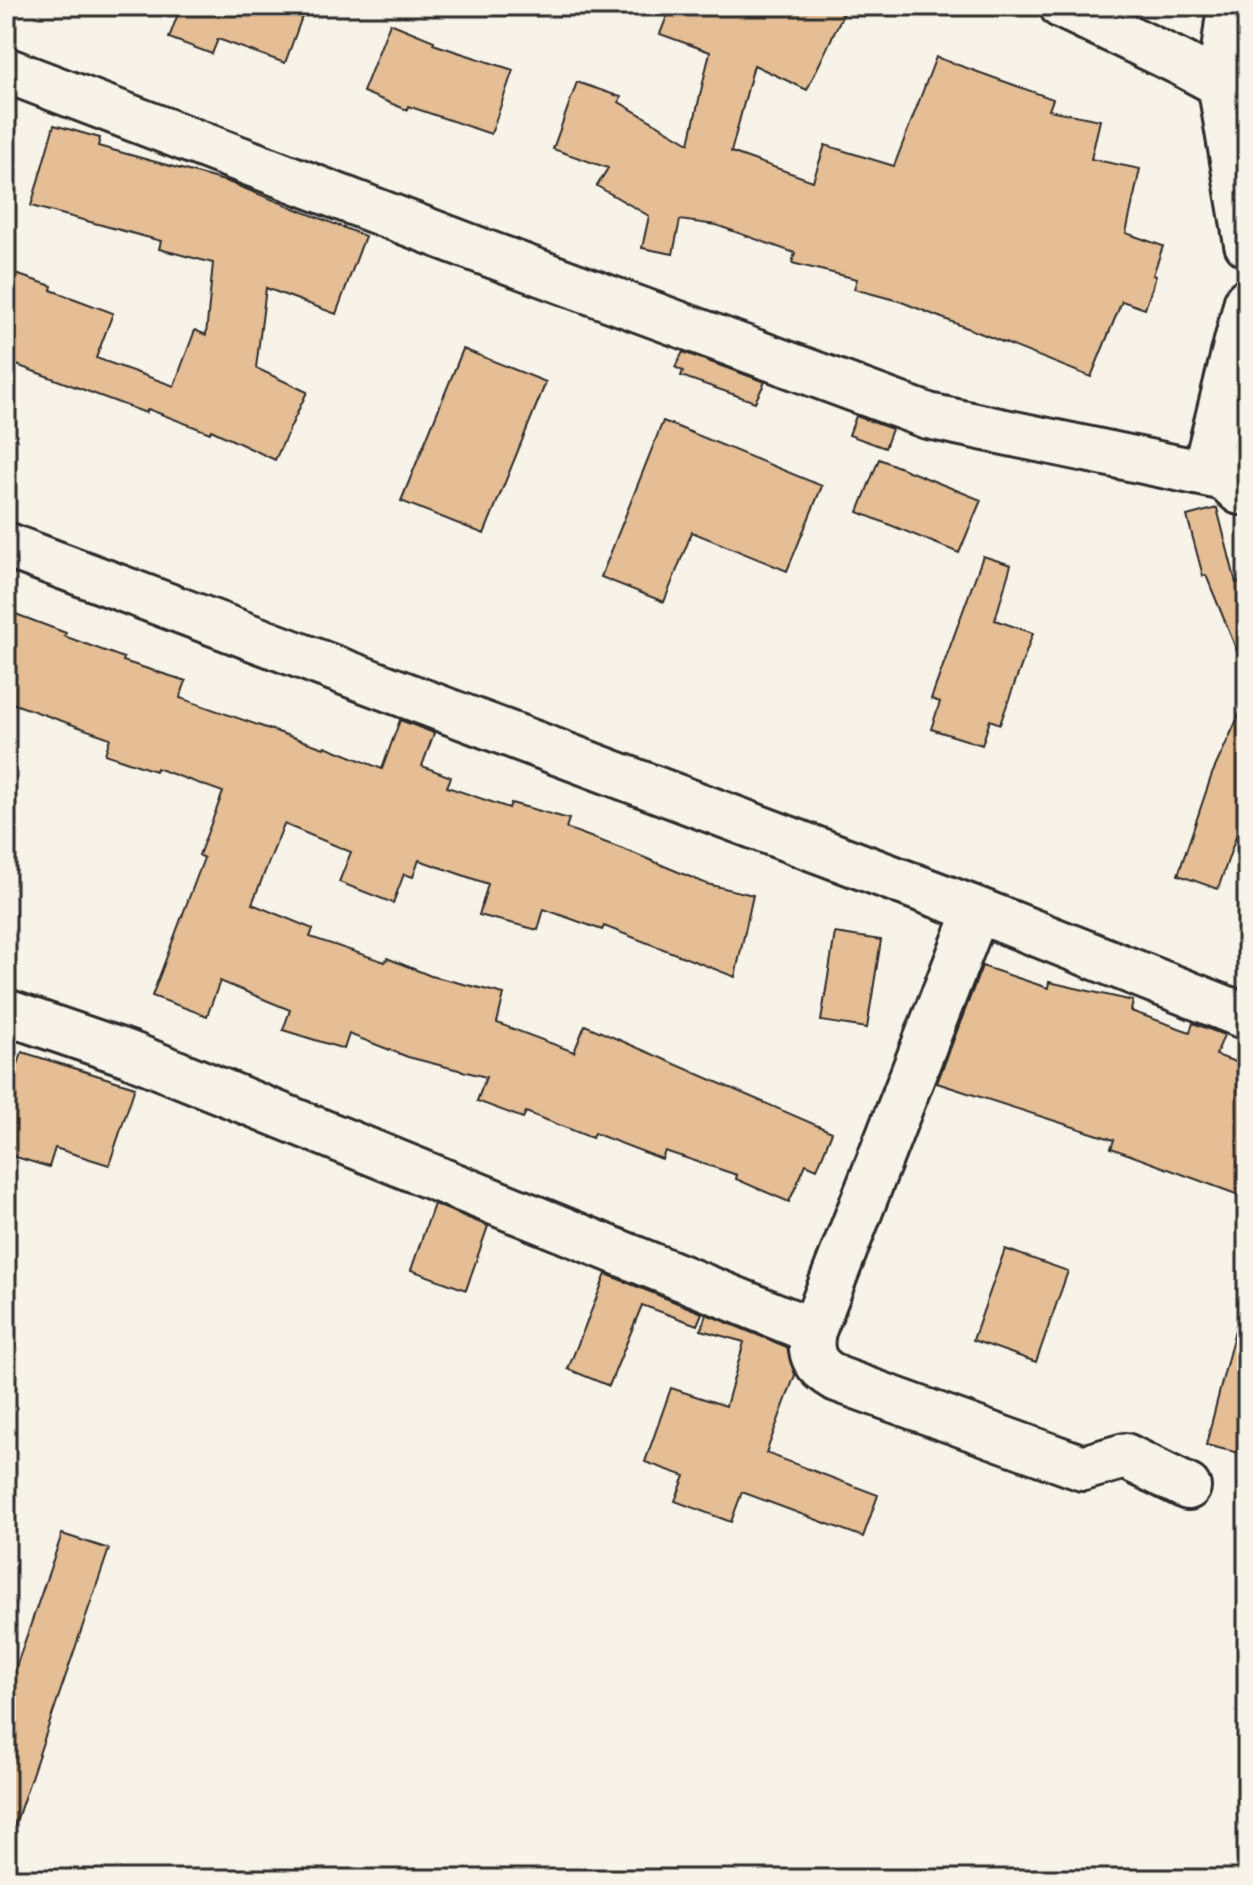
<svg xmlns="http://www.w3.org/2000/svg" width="1253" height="1885" viewBox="0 0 1253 1885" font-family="Pangolin,sans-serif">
  <rect width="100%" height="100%" fill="#f7f3e8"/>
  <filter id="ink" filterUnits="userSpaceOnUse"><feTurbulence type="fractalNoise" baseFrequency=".0125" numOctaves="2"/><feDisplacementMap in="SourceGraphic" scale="16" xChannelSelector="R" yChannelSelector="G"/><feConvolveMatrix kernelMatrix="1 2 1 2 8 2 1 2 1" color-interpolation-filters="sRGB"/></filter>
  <g filter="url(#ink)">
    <path fill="#e5be95" stroke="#2b2b2b" stroke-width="2" d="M 181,6 L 306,6 L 285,63 L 218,39 L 212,54 L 169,38 Z
      M 671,6 L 847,6 L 807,90 L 754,65 L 731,152 L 813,181 L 825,145 L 894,166 L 936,57 L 1053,99 L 1049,110 L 1100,120 L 1091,159 L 1140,169 L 1126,233 L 1163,246 L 1153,275 L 1156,276 L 1145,309 L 1122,301 L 1091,377 L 899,301 L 854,289 L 857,279 L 792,263 L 795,253 L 716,225 L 680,220 L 673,254 L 642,248 L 649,216 L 597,186 L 608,168 L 553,149 L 577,82 L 621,97 L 619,102 L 689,143 L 710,52 L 660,34 Z
      M 390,23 L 434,41 L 433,44 L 513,70 L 491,134 L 408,106 L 407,110 L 363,92 Z
      M 54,125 L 100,138 L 98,146 L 228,182 L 365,236 L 336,314 L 266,288 L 256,368 L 307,392 L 275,460 L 211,430 L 210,433 L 148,409 L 146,413 L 6,361 L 6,271 L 52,286 L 51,290 L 113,313 L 96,358 L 174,386 L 195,330 L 206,335 L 213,263 L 159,249 L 161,241 L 31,206 Z
      M 463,349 L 546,382 L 484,534 L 401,501 Z
      M 683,352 L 765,382 L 755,402 L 681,376 L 683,371 L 675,367 Z
      M 856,416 L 892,429 L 885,448 L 849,435 Z
      M 663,421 L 822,486 L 787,571 L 692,532 L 664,602 L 601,577 Z
      M 879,459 L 981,500 L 959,553 L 858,512 Z
      M 1217,508 L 1236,583 L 1247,578 L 1246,673 L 1206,575 L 1203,576 L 1187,516 Z
      M 983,556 L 1011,565 L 995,620 L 1033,633 L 1000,724 L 990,720 L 982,745 L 931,729 L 940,702 L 931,699 Z
      M 13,613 L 66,633 L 64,636 L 124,658 L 123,661 L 186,681 L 180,698 L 324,748 L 325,746 L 382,769 L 400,720 L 434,733 L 422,766 L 451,777 L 447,787 L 509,808 L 511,803 L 569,819 L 566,828 L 631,852 L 707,884 L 753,895 L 735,977 L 604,926 L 602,930 L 544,909 L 538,930 L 479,915 L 488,884 L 419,860 L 413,877 L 404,874 L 393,903 L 339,882 L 351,852 L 284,824 L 252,904 L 313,929 L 310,937 L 385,962 L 387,958 L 431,976 L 504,994 L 497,1023 L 574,1052 L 585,1025 L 832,1132 L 817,1169 L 806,1164 L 789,1202 L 736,1179 L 737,1175 L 665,1151 L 662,1159 L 594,1133 L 592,1138 L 526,1112 L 523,1118 L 477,1101 L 486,1077 L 408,1057 L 349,1034 L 344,1049 L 283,1030 L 290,1010 L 220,981 L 207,1016 L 152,996 L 204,858 L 199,855 L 223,792 L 156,768 L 155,771 L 105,754 L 110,738 L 6,701 L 6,632 Z
      M 1247,698 L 1247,804 L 1218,889 L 1178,875 L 1212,774 Z
      M 835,933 L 881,940 L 867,1028 L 821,1021 Z
      M 982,966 L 1048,988 L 1049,982 L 1133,1001 L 1131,1011 L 1190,1032 L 1193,1023 L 1224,1035 L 1216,1055 L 1247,1066 L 1247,1198 L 1111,1148 L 1114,1140 L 937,1083 Z
      M 22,1052 L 135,1087 L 109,1165 L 55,1148 L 49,1167 L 6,1154 L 6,1101 Z
      M 434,1204 L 488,1226 L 466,1290 L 411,1270 Z
      M 1005,1249 L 1068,1271 L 1036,1362 L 973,1340 Z
      M 606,1274 L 702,1313 L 697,1325 L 642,1305 L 609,1386 L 568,1369 Z
      M 706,1314 L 787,1347 L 795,1375 L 766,1453 L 878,1495 L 863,1537 L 742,1492 L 731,1522 L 675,1501 L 685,1476 L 645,1462 L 671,1388 L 726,1406 L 744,1342 L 701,1330 Z
      M 1236,1326 L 1247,1327 L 1247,1455 L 1206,1445 Z
      M 62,1534 L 109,1549 L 11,1836 L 6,1835 L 6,1696 Z"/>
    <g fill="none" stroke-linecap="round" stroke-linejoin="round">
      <defs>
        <path id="minor" d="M 1062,6 L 1181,63 L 1242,96
          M 1230,6 L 1220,83 L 1247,244
          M 6,70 L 489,254 L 928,416 L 1225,478
          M 1240,492 L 1225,478 L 1210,451 L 1247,301
          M 6,545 L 977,910 L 1247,1017
          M 977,910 L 813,1331 C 808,1356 816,1367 837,1379 L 1083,1468 L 1125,1456 L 1188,1487
          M 6,1012 L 129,1054 L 813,1331"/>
      </defs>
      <use href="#minor" stroke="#2b2b2b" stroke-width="50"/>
      <use href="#minor" stroke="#f7f3e8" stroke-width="44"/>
    </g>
  </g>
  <rect width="1253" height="1885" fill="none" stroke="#f7f3e8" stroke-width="32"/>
  <rect x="16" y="16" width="1221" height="1853" fill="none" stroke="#2b2b2b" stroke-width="3" filter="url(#ink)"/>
</svg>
